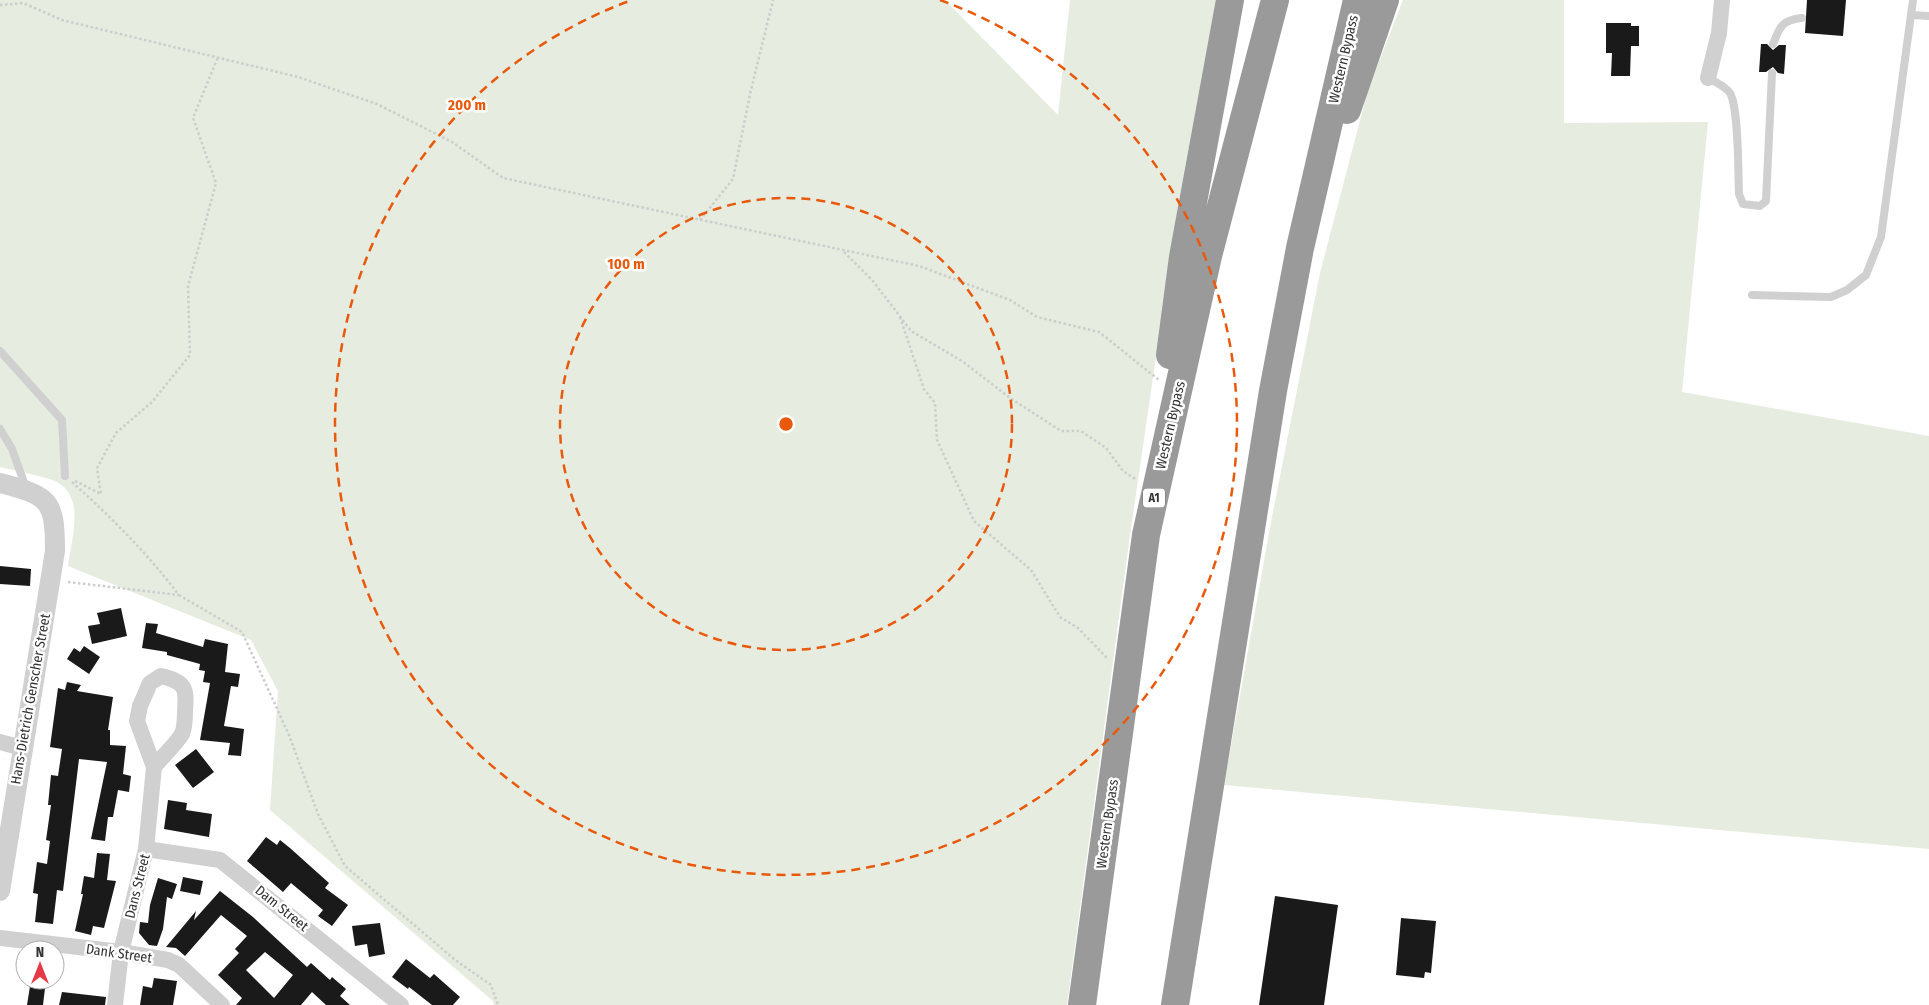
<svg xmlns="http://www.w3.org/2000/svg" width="1929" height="1005" viewBox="0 0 1929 1005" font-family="'Fira Sans Condensed',sans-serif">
  <rect width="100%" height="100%" fill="#fff"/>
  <path fill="#e6ecdf" d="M 0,0 L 945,0 L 1058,115 L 1070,0 L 1216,0 L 1179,200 L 1130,535 L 1067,1005 L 494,1005 L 493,1001 L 270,810 L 278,691 L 251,640 L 68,566 C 71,540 86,498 57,482 C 45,476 15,471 0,467 Z
    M 1403,0 L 1564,0 L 1564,123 L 1708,122 L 1682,392 L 1929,436 L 1929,849 L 1224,785 L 1271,522 L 1320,273 L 1368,90 Z"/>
  <path fill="#1a1a1a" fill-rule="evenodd" d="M 1807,0 L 1846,0 L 1843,36 L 1805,33 Z
    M 1606,23 L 1631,23 L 1631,26 L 1639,26 L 1639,46 L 1631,46 L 1630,76 L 1611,76 L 1612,53 L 1606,53 Z
    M 1761,44 L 1767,44 L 1773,50 L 1779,45 L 1786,45 L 1784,74 L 1778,73 L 1773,67 L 1766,72 L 1759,72 Z
    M 0,566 L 31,569 L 30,586 L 0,584 Z
    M 121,608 L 127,636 L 92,644 L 88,626 L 100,624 L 97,613 Z
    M 146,623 L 158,624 L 156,633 L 203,647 L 205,639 L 228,644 L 225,672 L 240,674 L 238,687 L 231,686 L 224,726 L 244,729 L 241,756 L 228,755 L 230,743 L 200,740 L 210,683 L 203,682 L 205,671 L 199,670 L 200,664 L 167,655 L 167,652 L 142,648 Z
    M 84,646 L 100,657 L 89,674 L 67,659 L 74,648 L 80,652 Z
    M 67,682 L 81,685 L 77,691 L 113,697 L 108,730 L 110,730 L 110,745 L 126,746 L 123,774 L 131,776 L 129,792 L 118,790 L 113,817 L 108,817 L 105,841 L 91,839 L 107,762 L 79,759 L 63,891 L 57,890 L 53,924 L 35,922 L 38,894 L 33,893 L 37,862 L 47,864 L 50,841 L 46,840 L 51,805 L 48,805 L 51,775 L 58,776 L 62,749 L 50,747 L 58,688 L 65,690 Z
    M 196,749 L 214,772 L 193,788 L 175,765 Z
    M 168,800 L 187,803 L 186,810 L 212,814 L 209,837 L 164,829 Z
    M 266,837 L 277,845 L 280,840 L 290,848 L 329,883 L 325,888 L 348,905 L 332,926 L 318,916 L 323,910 L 291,883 L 283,892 L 247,861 Z
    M 97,853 L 110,854 L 107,880 L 116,881 L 104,928 L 93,926 L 91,935 L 75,931 L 83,894 L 81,894 L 84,876 L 94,878 Z
    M 183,877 L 203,881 L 200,895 L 180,891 Z
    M 158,878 L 177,884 L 172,899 L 167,897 L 163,929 L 157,946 L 149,945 L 139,933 L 140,922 L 148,923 L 150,905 Z
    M 220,891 L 253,917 L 307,967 L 311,963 L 330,980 L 332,977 L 346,989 L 340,996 L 350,1005 L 326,1005 L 312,992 L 301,1005 L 236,1005 L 242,998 L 218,975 L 239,953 L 235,949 L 247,936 L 221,915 L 185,956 L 176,948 L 166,947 L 196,911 L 194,920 ZM 265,952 L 293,975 L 274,998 L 246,970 Z
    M 1275,896 L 1338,905 L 1324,1005 L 1259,1005 Z
    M 1401,918 L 1436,921 L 1431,973 L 1425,972 L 1424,978 L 1396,975 Z
    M 380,923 L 385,954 L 369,957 L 367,944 L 355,946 L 352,926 Z
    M 406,959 L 430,978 L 434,974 L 460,997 L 453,1005 L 432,1005 L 409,987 L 408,989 L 392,977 Z
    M 154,978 L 177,981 L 173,1005 L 140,1005 L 143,986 L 152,988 Z
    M 31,980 L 46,980 L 43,1005 L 27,1005 Z
    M 62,992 L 106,997 L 105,1005 L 59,1005 Z"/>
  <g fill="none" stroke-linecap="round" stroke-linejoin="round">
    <path stroke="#cdcdcd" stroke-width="2.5" stroke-dasharray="2.5 2.5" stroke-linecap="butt" d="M 0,5 L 23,3 L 62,20 L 298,77 L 377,104 L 452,142 L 503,178 L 919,266 L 1010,300 L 1037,317 L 1099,332 L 1159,380
      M 700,220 L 733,179 L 750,94 L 773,0
      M 844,252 L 873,281 L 911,331 L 962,361 L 1010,398 L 1061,431 L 1081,431 L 1106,448 L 1123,471 L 1137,480
      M 900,317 L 924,389 L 935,403 L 937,440 L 974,521 L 1031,570 L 1060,617 L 1078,628 L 1108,659
      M 75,481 L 101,494 L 97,468 L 116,433 L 152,402 L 190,355 L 188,286 L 216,183 L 193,118 L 218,57
      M 68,582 L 179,595 C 147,553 111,517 72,482
      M 179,595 L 242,632 L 289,735 L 318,814 L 345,866 L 454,959 L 491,985 L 498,1005"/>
    <path stroke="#d0d0d0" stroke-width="8" d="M 1911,15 L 1929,16
      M 1773,44 C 1780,26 1782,20 1802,18
      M 1708,78 C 1716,82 1725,86 1730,93 C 1739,108 1738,174 1739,194 L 1743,204 L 1760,206 L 1766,201 L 1772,73
      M 1752,295 L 1831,297 L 1847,290 L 1866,275 L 1881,237 L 1913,0
      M 0,351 L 62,420 L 65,476
      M 0,429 L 12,449 L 26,488"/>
    <path stroke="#d0d0d0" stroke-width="16" d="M 1708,78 L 1719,33 L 1722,0
      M 0,742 L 22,748
      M 146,849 L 220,860 L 401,1005
      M 0,938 L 121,952 L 168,960 L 179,965 L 222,1005
      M 115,1005 L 121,952 L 146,849 L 154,767 L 137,721 L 140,706 L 150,683 L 161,676 C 185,682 187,687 185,711 C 185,718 185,727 182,734 C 176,744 162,757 154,767"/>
    <path stroke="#d0d0d0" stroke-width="20" d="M 0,483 C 49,496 55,499 55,551 L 0,891"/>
    <path stroke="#9a9a9a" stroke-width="28" d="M 1347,110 L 1385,0
      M 1170,355 L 1183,257 L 1230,0
      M 1082,1005 L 1146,535 L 1208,256 L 1275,0
      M 1175,1005 L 1273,391 L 1300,248 L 1357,0"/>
  </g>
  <g fill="none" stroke="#e8590c" stroke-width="2.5" stroke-dasharray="9 6">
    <circle cx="786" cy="424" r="226"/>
    <path d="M940 0A451 451 0 1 1 632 0"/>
  </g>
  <g text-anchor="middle" stroke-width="5" stroke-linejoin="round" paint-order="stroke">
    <rect fill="#fff" stroke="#707070" stroke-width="1" x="1143" y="488.5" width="22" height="19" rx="4"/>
    <g font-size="12" font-weight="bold" fill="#333">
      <text x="1154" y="502">A1</text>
    </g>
    <g font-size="14" fill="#333" stroke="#fff">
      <text transform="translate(1343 59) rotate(-77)" y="5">Western Bypass</text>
      <text transform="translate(1170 425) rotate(-77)" y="5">Western Bypass</text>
      <text transform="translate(30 699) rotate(-80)" y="5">Hans-Dietrich Genscher Street</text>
      <text transform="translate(1107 824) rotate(-82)" y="5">Western Bypass</text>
      <text transform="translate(137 886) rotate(-76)" y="5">Dans Street</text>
      <text transform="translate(282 908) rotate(39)" y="5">Dam Street</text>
      <text transform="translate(119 953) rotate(8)" y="5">Dank Street</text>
    </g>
  </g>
  <circle cx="786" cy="424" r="8" fill="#e8590c" stroke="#fff" stroke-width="2.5"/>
  <g font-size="15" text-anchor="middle" font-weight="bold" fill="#e8590c" stroke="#fff" stroke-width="5" stroke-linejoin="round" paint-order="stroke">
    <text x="467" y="110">200 m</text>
    <text x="626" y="269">100 m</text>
  </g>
  <g transform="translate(40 965)"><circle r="24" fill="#ffffff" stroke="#adadad"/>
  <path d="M0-4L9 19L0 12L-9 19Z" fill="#e63946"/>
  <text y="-8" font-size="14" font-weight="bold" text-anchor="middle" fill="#333333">N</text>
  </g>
</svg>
